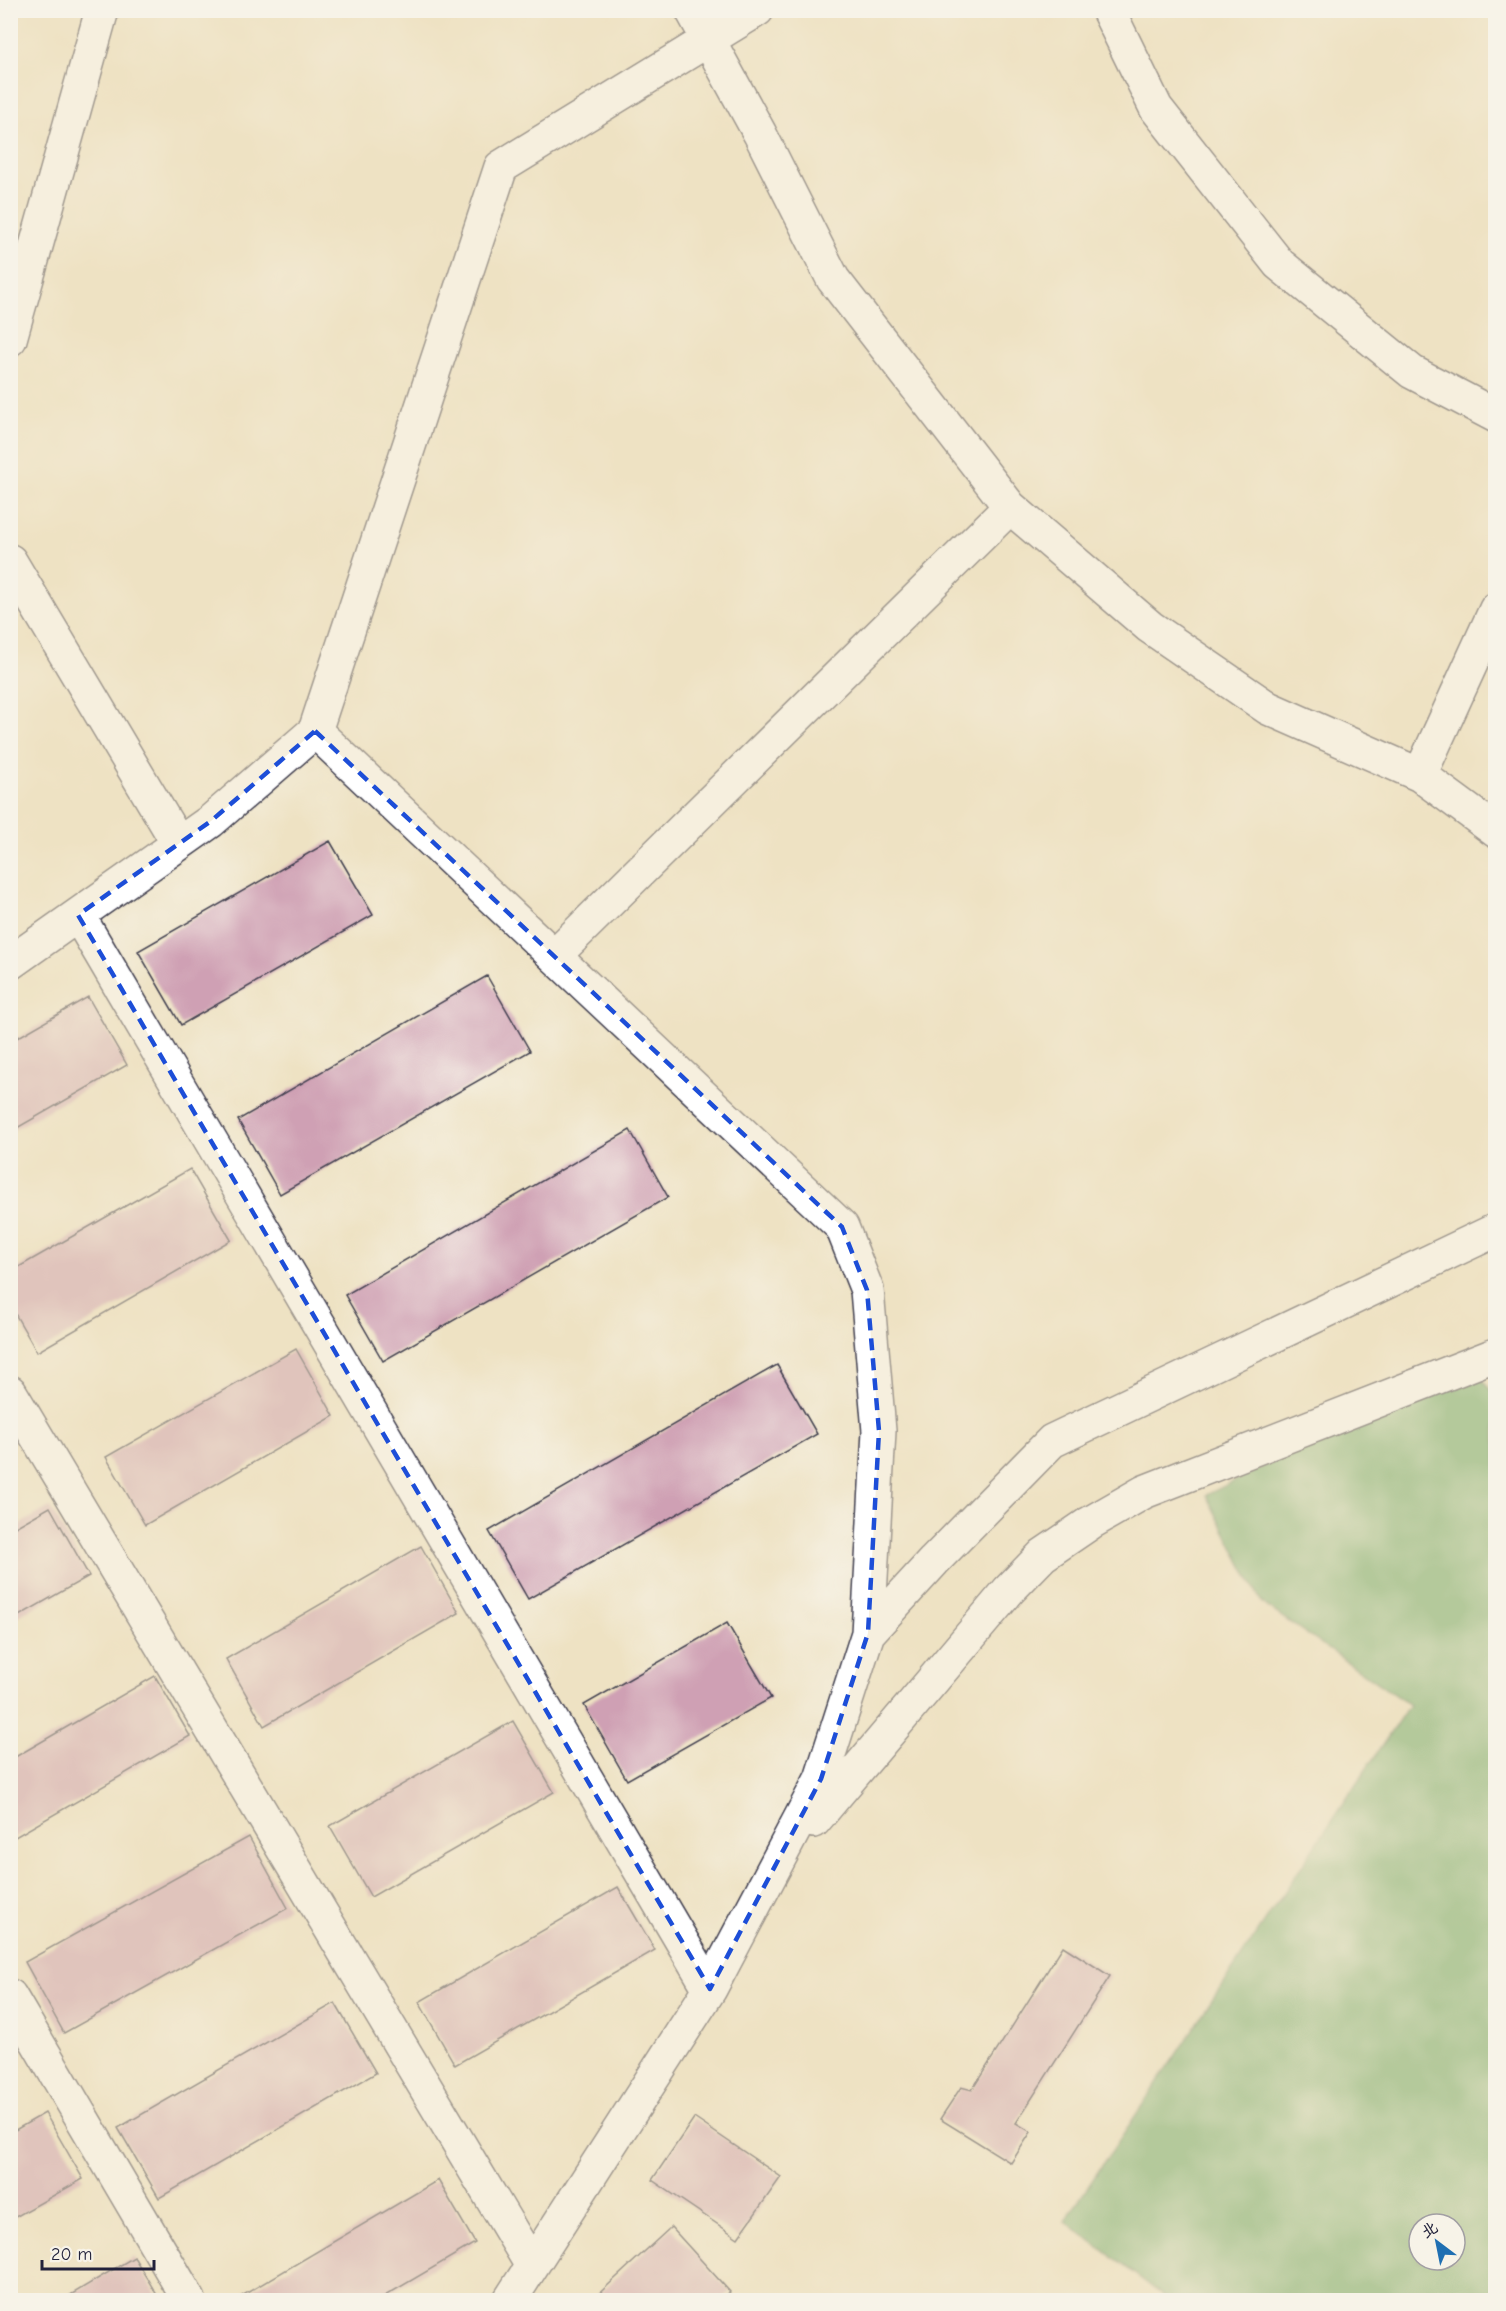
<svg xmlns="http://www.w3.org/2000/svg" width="1506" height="2311" viewBox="0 0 1506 2311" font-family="'Comic Neue','LXGW WenKai TC',sans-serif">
  <rect width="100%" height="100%" fill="#f7f3e8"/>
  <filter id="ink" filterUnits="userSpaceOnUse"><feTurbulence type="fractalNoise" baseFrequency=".0167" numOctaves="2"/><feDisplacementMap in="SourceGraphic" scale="12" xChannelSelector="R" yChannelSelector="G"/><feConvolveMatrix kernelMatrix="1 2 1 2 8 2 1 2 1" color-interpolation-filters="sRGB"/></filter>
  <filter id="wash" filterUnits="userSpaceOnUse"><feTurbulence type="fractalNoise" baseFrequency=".008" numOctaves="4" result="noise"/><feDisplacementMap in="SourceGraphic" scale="24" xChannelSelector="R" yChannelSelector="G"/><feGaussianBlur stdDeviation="1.35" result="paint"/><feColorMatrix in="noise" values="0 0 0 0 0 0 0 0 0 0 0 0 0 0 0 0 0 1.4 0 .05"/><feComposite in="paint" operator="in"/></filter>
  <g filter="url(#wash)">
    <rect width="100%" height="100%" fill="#eee2c3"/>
    <path fill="#6daa6a" stroke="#486652" stroke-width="1.5" fill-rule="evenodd" d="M 1470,1364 L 1496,1397 L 1495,2300 L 1169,2300 L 1065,2221 L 1409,1705 L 1262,1603 L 1206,1495 ZM 1419,2224 L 1455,2224 L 1455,2260 L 1419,2260 Z"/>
    <g id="blocks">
      <path fill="#cfa0b4" d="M 330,841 L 373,915 L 181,1025 L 138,951 Z
        M 487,976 L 530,1051 L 280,1194 L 238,1120 Z
        M 88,997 L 127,1065 L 10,1132 L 10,1042 Z
        M 630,1130 L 668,1197 L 383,1361 L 345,1295 Z
        M 190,1169 L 231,1240 L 37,1352 L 10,1305 L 10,1272 Z
        M 296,1349 L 334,1416 L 145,1525 L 106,1457 Z
        M 777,1365 L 817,1434 L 528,1599 L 489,1531 Z
        M 50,1507 L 89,1576 L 10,1621 L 10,1530 Z
        M 421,1546 L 459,1613 L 264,1726 L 226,1659 Z
        M 727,1623 L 771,1698 L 627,1780 L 584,1705 Z
        M 155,1676 L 190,1736 L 10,1840 L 10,1760 Z
        M 513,1721 L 554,1792 L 371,1897 L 330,1826 Z
        M 249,1837 L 288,1908 L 64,2033 L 25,1962 Z
        M 618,1887 L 655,1950 L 455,2065 L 419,2002 Z
        M 1063,1946 L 1110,1976 L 1016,2123 L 1031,2132 L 1011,2163 L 940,2119 L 961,2087 L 972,2090 Z
        M 335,2003 L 376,2073 L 159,2198 L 118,2128 Z
        M 45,2113 L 83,2179 L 10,2220 L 10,2133 Z
        M 694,2118 L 781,2177 L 738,2238 L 652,2180 Z
        M 438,2180 L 475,2243 L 378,2300 L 235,2300 Z
        M 671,2227 L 730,2292 L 720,2300 L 592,2300 Z
        M 134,2257 L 160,2300 L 62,2300 Z"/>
    </g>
  </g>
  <g filter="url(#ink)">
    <use href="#blocks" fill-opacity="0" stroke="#413f4f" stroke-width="1.5"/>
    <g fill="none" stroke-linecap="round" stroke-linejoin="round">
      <defs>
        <path id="minor" d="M 692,10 L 760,134 L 833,279 L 1010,507 L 1150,627 L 1268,708 L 1420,775 L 1496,831
          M 1108,10 L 1156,108 L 1279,264 L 1412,372 L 1496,416
          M 10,339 L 102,10
          M 10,561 L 178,843
          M 1420,775 L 1496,609
          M 78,915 L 710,1989
          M 554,956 L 1010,507
          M 10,963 L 211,821 L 315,731
          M 10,1392 L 531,2264
          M 868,1633 L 934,1561 L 1052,1441 L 1496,1230
          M 814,1821 L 1009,1590 L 1043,1555 L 1090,1523 L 1144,1492 L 1492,1356
          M 10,1996 L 189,2300
          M 510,2300 L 710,1989 L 821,1779 L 868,1633 L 879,1431 L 867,1290 L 842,1227 L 315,731 L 501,167 L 757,10"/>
      </defs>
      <use href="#minor" stroke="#413f4f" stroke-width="36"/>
      <use href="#minor" stroke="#fff" stroke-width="33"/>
    </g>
  </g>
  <path d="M0 0H1506V2311H0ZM 315,731 L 842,1227 L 867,1290 L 879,1431 L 868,1633 L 821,1779 L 710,1989 L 78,915 L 211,821 Z" fill="#eee2c3" fill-opacity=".55" fill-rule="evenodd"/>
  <path fill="none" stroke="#1d4ed8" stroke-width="4.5" stroke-dasharray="12 8" stroke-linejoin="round" d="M 315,731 L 842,1227 L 867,1290 L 879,1431 L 868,1633 L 821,1779 L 710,1989 L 78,915 L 211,821 Z"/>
  <rect width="1506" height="2311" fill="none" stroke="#f7f3e8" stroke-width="36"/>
  <g transform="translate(1437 2242) rotate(328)"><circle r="28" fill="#f7f3e8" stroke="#a29fa3" stroke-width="1.5"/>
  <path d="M0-4.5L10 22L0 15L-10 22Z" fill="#1f6fb2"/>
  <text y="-9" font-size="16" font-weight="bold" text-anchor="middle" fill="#22223b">北</text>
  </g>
  <path d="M42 2260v9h112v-9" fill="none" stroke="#22223b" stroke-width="3"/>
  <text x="51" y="2260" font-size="18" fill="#22223b" stroke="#f7f3e8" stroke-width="4.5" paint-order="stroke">20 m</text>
</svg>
